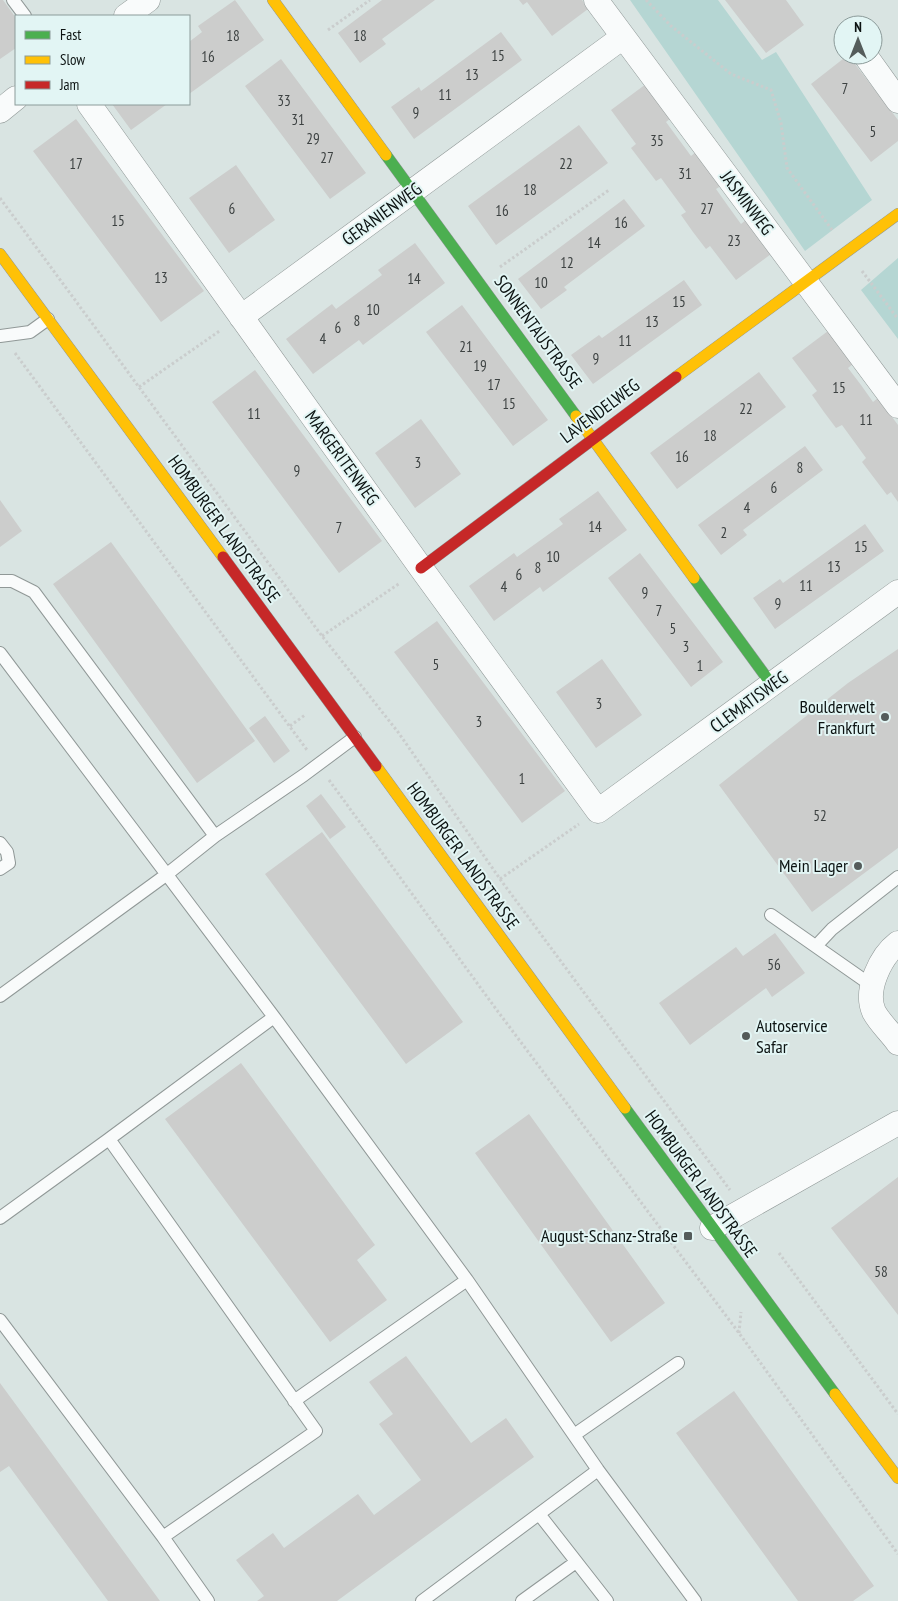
<svg xmlns="http://www.w3.org/2000/svg" width="898" height="1601" viewBox="0 0 898 1601" font-family="'PT Sans Narrow',sans-serif">
  <rect width="100%" height="100%" fill="#d9e4e2"/>
  <path fill="#b5d6d3" d="M 630,0 L 718,0 L 762,60 L 776,52 L 872,200 L 805,251 Z
    M 898,258 L 898,339 L 861,290 Z"/>
  <path fill="#cccdcc" d="M 0,0 L 3,0 L 16,18 L 16,48 L 0,59 Z
    M 235,0 L 264,40 L 189,94 L 189,42 L 202,32 L 198,26 Z
    M 382,0 L 435,0 L 382,39 L 386,44 L 360,63 L 338,33 Z
    M 519,0 L 582,0 L 588,9 L 552,36 L 527,2 L 523,5 Z
    M 725,0 L 786,0 L 804,25 L 766,53 Z
    M 501,32 L 522,60 L 414,139 L 391,107 L 419,87 L 421,91 Z
    M 848,55 L 898,120 L 898,141 L 871,162 L 811,84 Z
    M 281,59 L 366,173 L 330,199 L 245,86 Z
    M 646,84 L 671,118 L 666,122 L 691,156 L 696,152 L 721,186 L 716,189 L 728,206 L 741,224 L 746,220 L 771,254 L 736,280 L 710,246 L 706,249 L 693,232 L 681,215 L 686,212 L 661,178 L 656,181 L 631,148 L 636,144 L 611,110 Z
    M 112,104 L 167,104 L 131,130 Z
    M 76,119 L 204,291 L 161,322 L 33,151 Z
    M 579,125 L 608,163 L 496,245 L 468,206 Z
    M 236,165 L 275,220 L 229,253 L 189,198 Z
    M 624,199 L 645,226 L 564,287 L 567,290 L 541,309 L 518,279 Z
    M 415,243 L 445,283 L 363,345 L 359,340 L 313,374 L 286,339 L 332,304 L 336,309 L 382,275 L 378,270 Z
    M 684,280 L 702,305 L 593,384 L 571,355 L 599,335 L 602,338 Z
    M 462,305 L 548,420 L 513,446 L 426,332 Z
    M 828,331 L 853,364 L 848,368 L 861,385 L 873,402 L 878,398 L 898,425 L 898,502 L 891,492 L 887,495 L 862,462 L 866,458 L 842,425 L 836,428 L 824,412 L 812,395 L 817,391 L 792,358 Z
    M 255,370 L 382,541 L 339,573 L 212,402 Z
    M 759,372 L 786,407 L 677,489 L 650,453 Z
    M 421,419 L 461,474 L 415,508 L 375,453 Z
    M 805,446 L 823,470 L 743,530 L 747,535 L 721,555 L 698,525 Z
    M 598,491 L 627,530 L 543,592 L 540,587 L 494,621 L 469,586 L 514,553 L 517,557 L 563,524 L 559,519 Z
    M 0,500 L 22,531 L 0,547 Z
    M 865,524 L 884,551 L 775,629 L 753,598 L 780,579 L 783,583 Z
    M 111,542 L 255,741 L 197,783 L 53,584 Z
    M 640,553 L 723,662 L 691,687 L 608,578 Z
    M 437,621 L 565,791 L 522,823 L 394,652 Z
    M 898,649 L 898,848 L 812,912 L 719,785 L 848,683 Z
    M 602,659 L 642,715 L 596,748 L 556,692 Z
    M 265,716 L 290,751 L 274,763 L 249,728 Z
    M 321,794 L 346,827 L 330,839 L 306,806 Z
    M 322,832 L 463,1022 L 406,1064 L 265,874 Z
    M 775,933 L 805,973 L 772,997 L 766,988 L 690,1045 L 659,1003 L 736,947 L 743,956 Z
    M 241,1063 L 375,1245 L 357,1260 L 387,1300 L 330,1342 L 165,1119 Z
    M 529,1114 L 665,1303 L 611,1342 L 475,1153 Z
    M 898,1177 L 898,1315 L 831,1228 Z
    M 406,1356 L 471,1443 L 506,1418 L 534,1457 L 337,1601 L 257,1601 L 264,1596 L 236,1560 L 273,1533 L 284,1548 L 358,1494 L 374,1515 L 421,1480 L 379,1424 L 393,1414 L 369,1382 Z
    M 0,1383 L 160,1601 L 108,1601 L 9,1466 L 0,1472 Z
    M 734,1391 L 874,1586 L 853,1601 L 798,1601 L 676,1433 Z"/>
  <g fill="none" stroke-linecap="round" stroke-linejoin="round">
    <defs>
      <path id="lane" d="M 13,0 L 25,16
        M 0,336 L 30,332 L 48,319
        M 0,581 L 12,581 L 34,592 L 215,836
        M 0,653 L 274,1017 L 467,1280 L 598,1470 L 695,1601
        M 0,843 L 7,852 L 9,863 L 0,869
        M 771,915 L 871,985
        M 817,945 L 832,929 L 898,877
        M 0,996 L 166,875 L 215,836 L 304,775 L 355,737
        M 0,1218 L 109,1139
        M 0,1320 L 163,1537 L 208,1601
        M 294,1401 L 467,1280
        M 574,1435 L 678,1363
        M 539,1514 L 607,1601
        M 163,1537 L 316,1431 L 109,1139 L 274,1017
        M 422,1601 L 598,1470
        M 522,1601 L 576,1562"/>
      <path id="street" d="M 596,0 L 898,406
        M 126,16 L 148,0
        M 865,55 L 898,101
        M 89,104 L 421,568 L 598,811 L 898,592
        M 0,111 L 16,98
        M 241,317 L 623,37
        M 898,943 C 881,956 864,990 874,1012 C 880,1023 891,1033 898,1043
        M 712,1228 L 898,1123"/>
      <path id="fast" d="M 386,155 L 576,416
        M 694,578 L 772,685
        M 625,1108 L 835,1394"/>
      <path id="slow" d="M 273,0 L 386,155
        M 0,254 L 223,557
        M 676,377 L 898,214
        M 576,416 L 694,578
        M 376,766 L 625,1108
        M 835,1394 L 898,1478"/>
      <path id="jam" d="M 223,557 L 376,766
        M 421,568 L 676,377"/>
    </defs>
    <use href="#lane" stroke="#909897" stroke-width="14"/>
    <use href="#street" stroke="#909897" stroke-width="25"/>
    <use href="#fast" stroke="#909897" stroke-width="12"/>
    <use href="#slow" stroke="#909897" stroke-width="12"/>
    <use href="#jam" stroke="#909897" stroke-width="12"/>
    <path stroke="#cacdcd" stroke-width="3" stroke-dasharray="2.5 2.5" stroke-linecap="butt" d="M 646,0 L 671,26 L 731,74 L 771,90 L 781,123 L 787,168 L 832,230
      M 328,30 L 370,0
      M 0,198 L 322,636 L 398,732 L 500,879 L 730,1190
      M 500,267 L 609,190
      M 862,271 L 898,319
      M 15,353 L 307,750
      M 139,387 L 221,330
      M 322,636 L 400,583
      M 290,726 L 305,715
      M 329,780 L 496,1009 L 739,1333 L 898,1554
      M 500,879 L 579,824
      M 779,1253 L 898,1414
      M 739,1333 L 741,1312"/>
    <use href="#lane" stroke="#f9fbfb" stroke-width="12"/>
    <use href="#street" stroke="#f9fbfb" stroke-width="24"/>
    <use href="#fast" stroke="#4caf50" stroke-width="11"/>
    <use href="#slow" stroke="#ffc107" stroke-width="11"/>
    <use href="#jam" stroke="#c62828" stroke-width="11"/>
  </g>
  <g fill="#545c5b" stroke="#e2f5f4" stroke-width="2">
    <circle cx="885" cy="717" r="5"/>
    <circle cx="858" cy="866" r="5"/>
    <circle cx="746" cy="1036" r="5"/>
    <rect x="683" y="1231" width="10" height="10" rx="2.5"/>
  </g>
  <g text-anchor="middle" stroke-width="4" stroke-linejoin="round" paint-order="stroke">
    <g font-size="15" fill="#3d4242">
      <text x="233" y="41">18</text>
      <text x="360" y="41">18</text>
      <text x="498" y="61">15</text>
      <text x="208" y="62">16</text>
      <text x="472" y="80">13</text>
      <text x="845" y="94">7</text>
      <text x="445" y="100">11</text>
      <text x="284" y="106">33</text>
      <text x="416" y="118">9</text>
      <text x="298" y="125">31</text>
      <text x="873" y="137">5</text>
      <text x="313" y="144">29</text>
      <text x="657" y="146">35</text>
      <text x="327" y="163">27</text>
      <text x="76" y="169">17</text>
      <text x="566" y="169">22</text>
      <text x="685" y="179">31</text>
      <text x="530" y="195">18</text>
      <text x="232" y="214">6</text>
      <text x="707" y="214">27</text>
      <text x="502" y="216">16</text>
      <text x="118" y="226">15</text>
      <text x="621" y="228">16</text>
      <text x="734" y="246">23</text>
      <text x="594" y="248">14</text>
      <text x="567" y="268">12</text>
      <text x="161" y="283">13</text>
      <text x="414" y="284">14</text>
      <text x="541" y="288">10</text>
      <text x="679" y="307">15</text>
      <text x="373" y="315">10</text>
      <text x="357" y="326">8</text>
      <text x="652" y="327">13</text>
      <text x="338" y="333">6</text>
      <text x="323" y="344">4</text>
      <text x="625" y="346">11</text>
      <text x="466" y="352">21</text>
      <text x="596" y="364">9</text>
      <text x="480" y="371">19</text>
      <text x="494" y="390">17</text>
      <text x="839" y="393">15</text>
      <text x="509" y="409">15</text>
      <text x="746" y="414">22</text>
      <text x="254" y="419">11</text>
      <text x="866" y="425">11</text>
      <text x="710" y="441">18</text>
      <text x="682" y="462">16</text>
      <text x="418" y="468">3</text>
      <text x="800" y="473">8</text>
      <text x="297" y="476">9</text>
      <text x="774" y="493">6</text>
      <text x="747" y="513">4</text>
      <text x="595" y="532">14</text>
      <text x="339" y="533">7</text>
      <text x="724" y="538">2</text>
      <text x="861" y="552">15</text>
      <text x="553" y="562">10</text>
      <text x="834" y="572">13</text>
      <text x="538" y="573">8</text>
      <text x="519" y="580">6</text>
      <text x="806" y="591">11</text>
      <text x="504" y="592">4</text>
      <text x="645" y="598">9</text>
      <text x="778" y="609">9</text>
      <text x="659" y="616">7</text>
      <text x="673" y="634">5</text>
      <text x="686" y="652">3</text>
      <text x="436" y="670">5</text>
      <text x="700" y="671">1</text>
      <text x="599" y="709">3</text>
      <text x="479" y="727">3</text>
      <text x="522" y="784">1</text>
      <text x="820" y="821">52</text>
      <text x="774" y="970">56</text>
      <text x="881" y="1277">58</text>
    </g>
    <g font-size="18" fill="#0c1312" stroke="#e2f5f4">
      <text transform="translate(747 203) rotate(53)" y="6">JASMINWEG</text>
      <text transform="translate(382 214) rotate(-36)" y="6">GERANIENWEG</text>
      <text transform="translate(538 332) rotate(54)" y="6">SONNENTAUSTRASSE</text>
      <text transform="translate(600 411) rotate(-37)" y="6">LAVENDELWEG</text>
      <text transform="translate(342 458) rotate(54)" y="6">MARGERITENWEG</text>
      <text transform="translate(224 529) rotate(54)" y="6">HOMBURGER LANDSTRASSE</text>
      <text transform="translate(749 702) rotate(-36)" y="6">CLEMATISWEG</text>
      <text transform="translate(463 856) rotate(54)" y="6">HOMBURGER LANDSTRASSE</text>
      <text transform="translate(701 1184) rotate(54)" y="6">HOMBURGER LANDSTRASSE</text>
    </g>
    <g font-size="18" fill="#0c1312" stroke="#e2f5f4" text-anchor="end">
      <text x="875" y="713">Boulderwelt<tspan x="875" dy="21">Frankfurt</tspan></text>
      <text x="848" y="872">Mein Lager</text>
      <text x="756" y="1032" text-anchor="start">Autoservice<tspan x="756" dy="21">Safar</tspan></text>
      <text x="678" y="1242">August-Schanz-Straße</text>
    </g>
  </g>
  <rect x="15" y="15" width="175" height="90" fill="#e2f5f4" stroke="#8c9b9a"/>
  <rect x="25" y="31" width="25" height="8" fill="#4caf50" stroke="#8c9b9a"/>
  <text x="60" y="40" font-size="15" fill="#0c1312">Fast</text>
  <rect x="25" y="56" width="25" height="8" fill="#ffc107" stroke="#8c9b9a"/>
  <text x="60" y="65" font-size="15" fill="#0c1312">Slow</text>
  <rect x="25" y="81" width="25" height="8" fill="#c62828" stroke="#8c9b9a"/>
  <text x="60" y="90" font-size="15" fill="#0c1312">Jam</text>
  <g transform="translate(858 40)"><circle r="24" fill="#e2f5f4" stroke="#8c9b9a"/>
  <path d="M0-4L9 19L0 12L-9 19Z" fill="#545c5b"/>
  <text y="-8" font-size="14" font-weight="bold" text-anchor="middle" fill="#0c1312">N</text>
  </g>
</svg>
